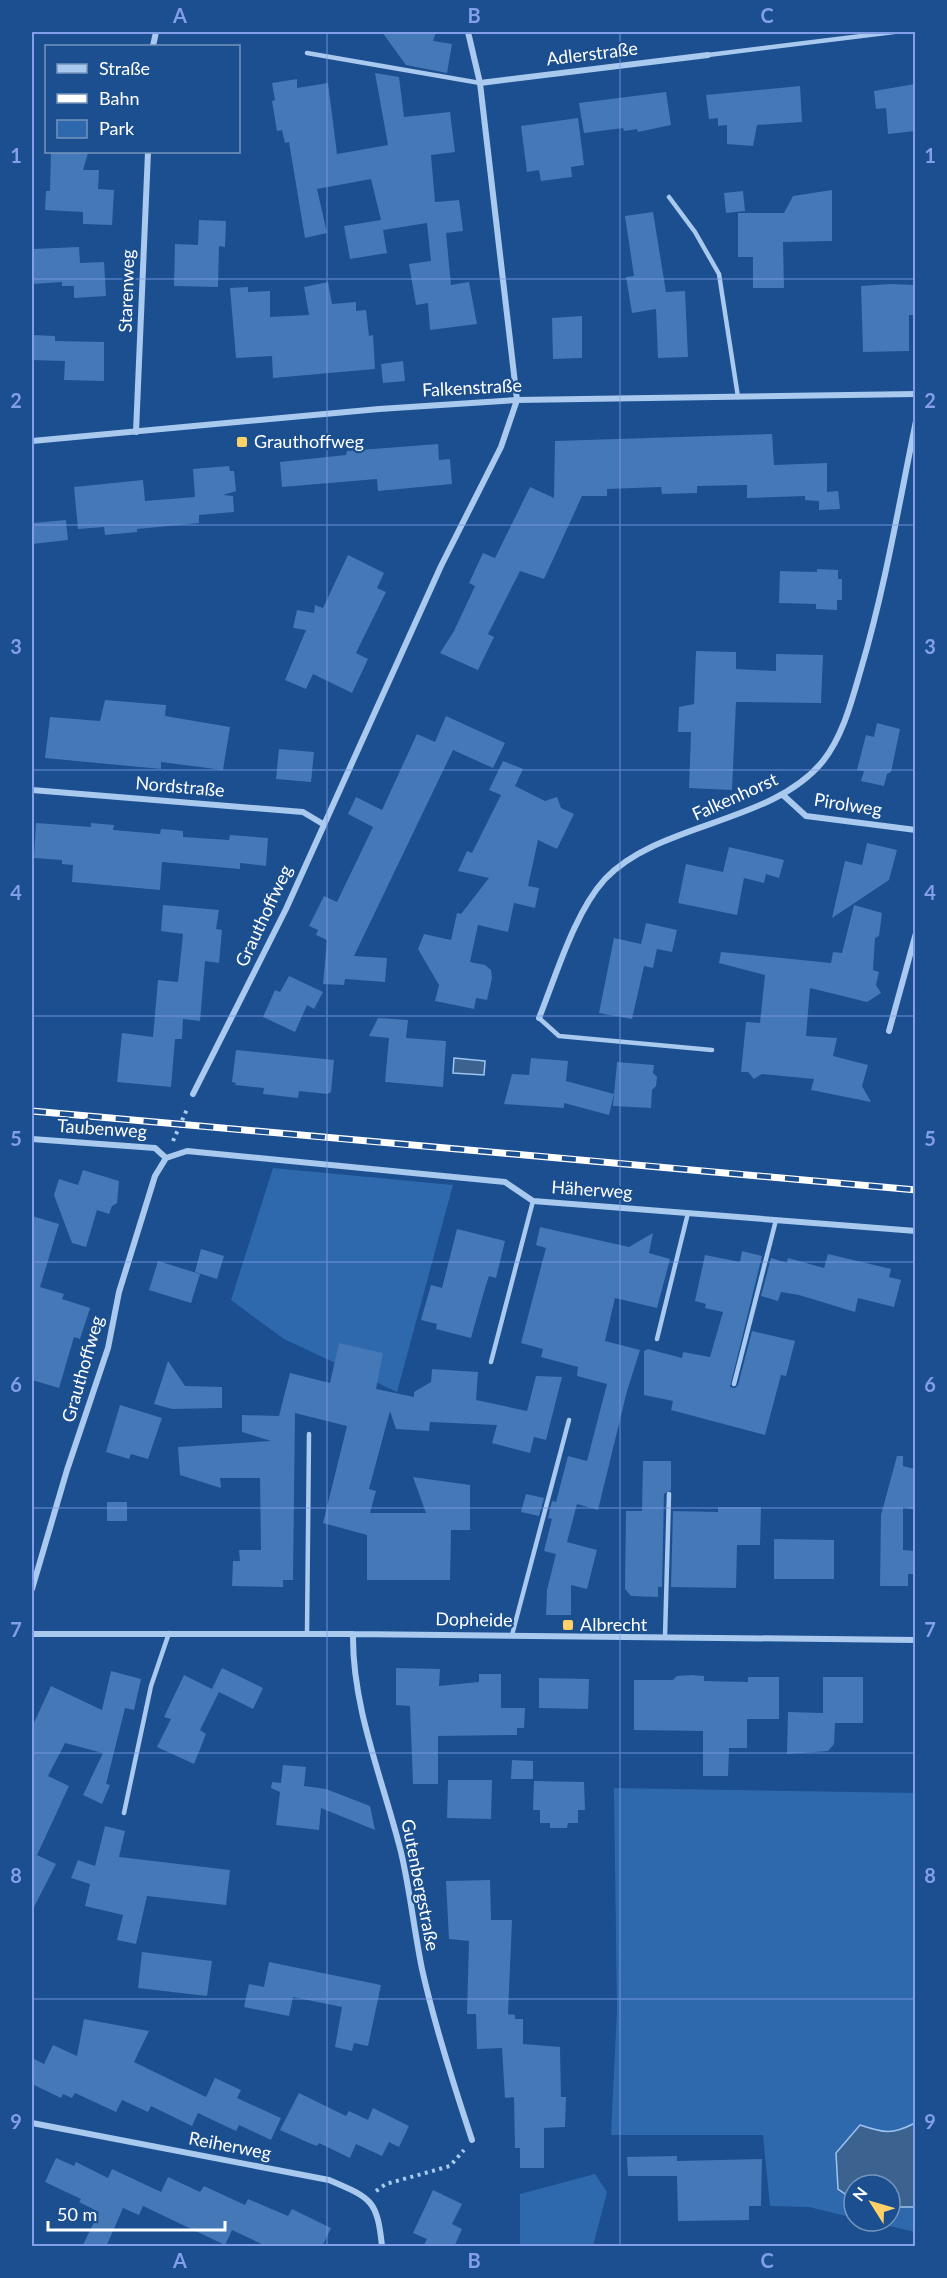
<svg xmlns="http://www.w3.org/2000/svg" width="947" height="2278" viewBox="0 0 947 2278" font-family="Lato,sans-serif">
  <rect width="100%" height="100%" fill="#1b4f8f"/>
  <path fill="#2e69ad" d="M 273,1168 L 453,1185 L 397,1392 L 284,1339 L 231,1300 Z
    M 614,1788 L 915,1793 L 915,2123 C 892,2135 884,2133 860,2125 L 838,2189 L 854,2200 L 854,2218 L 809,2207 L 770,2206 L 763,2135 L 611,2135 L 617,2010 Z
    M 595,2174 L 607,2192 L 593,2246 L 520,2246 L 520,2194 Z
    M 890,2207 L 915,2207 L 915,2232 L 869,2221 L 890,2221 Z"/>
  <path fill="#3c6290" stroke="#9cc4f0" stroke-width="1.5" d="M 454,1058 L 485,1061 L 484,1075 L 453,1073 Z
    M 915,2123 L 915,2207 L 890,2207 L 890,2185 L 854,2185 L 854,2200 L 838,2189 L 836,2153 L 860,2125 C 884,2133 892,2135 915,2123 Z"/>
  <path fill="#4478b7" d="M 382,32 L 436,32 L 433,41 L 452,44 L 447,73 L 406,65 Z
    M 375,73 L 399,77 L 404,117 L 450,112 L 455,152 L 431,155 L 435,202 L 459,200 L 463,231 L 446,233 L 451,285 L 469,282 L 477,324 L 430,330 L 428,303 L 416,305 L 409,264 L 431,261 L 427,223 L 383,230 L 387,253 L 350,259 L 344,226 L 381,220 L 371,179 L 317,189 L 327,233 L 305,238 L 289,142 L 285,143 L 282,130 L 277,131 L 272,101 L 275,100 L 272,83 L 297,79 L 297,88 L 328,83 L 337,154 L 388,145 Z
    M 915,84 L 915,131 L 888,134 L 886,108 L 876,109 L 874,91 Z
    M 800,86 L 802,122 L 757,125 L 753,146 L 727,144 L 727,125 L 718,126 L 718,118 L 709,119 L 706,95 Z
    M 666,92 L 671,125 L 638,132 L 637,129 L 624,131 L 623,128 L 584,133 L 579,103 Z
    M 578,118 L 584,165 L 571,167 L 572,177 L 541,181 L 539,170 L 527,172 L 521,126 Z
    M 51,152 L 88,153 L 83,170 L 99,170 L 98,189 L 114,190 L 112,225 L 83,224 L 83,212 L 45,210 L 46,191 L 50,191 Z
    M 832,190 L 832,241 L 783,242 L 784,288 L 753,288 L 753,257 L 738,257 L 738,213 L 784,213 L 793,196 Z
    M 743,191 L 745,211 L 726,213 L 724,193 Z
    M 653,212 L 666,292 L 685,291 L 688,357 L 658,358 L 656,309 L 632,313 L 626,277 L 634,276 L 625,216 Z
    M 199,220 L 226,221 L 225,247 L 219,246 L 218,287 L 174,286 L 175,244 L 198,245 Z
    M 79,247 L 80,263 L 104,262 L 106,296 L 74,298 L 74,286 L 62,286 L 62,282 L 32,284 L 32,249 Z
    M 328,282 L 332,304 L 356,302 L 356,311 L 366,310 L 369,336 L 373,335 L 375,369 L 273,378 L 272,356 L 236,358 L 230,288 L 248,287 L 248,292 L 270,291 L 270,317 L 309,315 L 304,287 Z
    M 890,284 L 915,285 L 915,315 L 909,315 L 909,351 L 863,352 L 861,286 Z
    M 582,316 L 582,358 L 553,359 L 552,318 Z
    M 32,335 L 55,336 L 55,341 L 104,342 L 104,381 L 64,380 L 65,361 L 32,360 Z
    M 403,361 L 405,381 L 383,383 L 381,364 Z
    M 772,434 L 774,465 L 827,463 L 827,492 L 838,491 L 840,509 L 819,510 L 819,501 L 805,500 L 805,496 L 747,498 L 747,485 L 697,486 L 697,493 L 662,494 L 661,487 L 607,489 L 607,496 L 582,496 L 544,579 L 520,571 L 488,634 L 494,637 L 478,670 L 440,653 L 454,631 L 475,586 L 469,583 L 483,553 L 495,558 L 530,487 L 554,498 L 555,441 Z
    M 438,444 L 439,460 L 450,459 L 452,484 L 378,491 L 377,479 L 282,487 L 280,462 L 346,455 L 347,451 Z
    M 229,466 L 230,471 L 234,471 L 236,491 L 223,495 L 233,496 L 234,512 L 199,515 L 199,523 L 137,529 L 137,532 L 105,535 L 104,527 L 78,529 L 74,487 L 143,480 L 145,501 L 195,497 L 193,469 Z
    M 66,520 L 68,540 L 32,544 L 32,523 Z
    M 348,555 L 384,573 L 377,588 L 386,592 L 356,653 L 368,659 L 352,693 L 313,674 L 306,689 L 285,680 L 306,630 L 293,628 L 297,610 L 314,613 L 315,605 L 323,608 Z
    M 817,569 L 838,570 L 838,579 L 842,579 L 842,600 L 837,600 L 837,610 L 816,609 L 816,604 L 779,603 L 780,571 L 817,572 Z
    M 696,651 L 736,652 L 736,669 L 776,671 L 776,654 L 823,655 L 821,703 L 736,702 L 732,790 L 689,788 L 691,732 L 678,732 L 679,707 L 694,704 Z
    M 105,700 L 166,705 L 165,716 L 230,727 L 223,770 L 161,762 L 161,769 L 45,758 L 50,717 L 100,721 Z
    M 446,716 L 505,743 L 493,768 L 453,750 L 354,956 L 387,958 L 385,982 L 345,979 L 344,985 L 323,984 L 327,940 L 316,935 L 318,930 L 309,926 L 324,896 L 337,902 L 373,827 L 348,814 L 356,797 L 382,810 L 417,734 L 435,742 Z
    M 877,723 L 900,729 L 891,772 L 887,774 L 884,786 L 861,781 L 864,771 L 857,770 L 866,735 L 874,737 Z
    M 279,749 L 314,752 L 311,782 L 276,779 Z
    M 503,761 L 523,769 L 515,786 L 545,801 L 557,797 L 561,808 L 574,814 L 557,849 L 538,840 L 528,886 L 539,888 L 535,908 L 514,903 L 508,932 L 478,925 L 470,962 L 485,965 L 491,970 L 492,978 L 487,1000 L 476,998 L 474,1009 L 435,1001 L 439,985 L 418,949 L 424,934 L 451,940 L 457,913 L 461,914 L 489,878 L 458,871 L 467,851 L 472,853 L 501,795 L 489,790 Z
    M 36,823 L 91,827 L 91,823 L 114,825 L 113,830 L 160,834 L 161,829 L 174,830 L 183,831 L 183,837 L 229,840 L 230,835 L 268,838 L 266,866 L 240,863 L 240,869 L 162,862 L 160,890 L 72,882 L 73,865 L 62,864 L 62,860 L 34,858 Z
    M 867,843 L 897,850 L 889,880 L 832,918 L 845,861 L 862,865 Z
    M 729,847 L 784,860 L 779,878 L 766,874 L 764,883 L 744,878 L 737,915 L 678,903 L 686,864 L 723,872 Z
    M 163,905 L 219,910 L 216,929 L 222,930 L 219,963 L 205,961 L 200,1021 L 183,1019 L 182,1039 L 175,1039 L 171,1087 L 117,1082 L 122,1033 L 153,1037 L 158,980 L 178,982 L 183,934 L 161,931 Z
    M 854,905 L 882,913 L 879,936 L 875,938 L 873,970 L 879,972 L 876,985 L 881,993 L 867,1002 L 810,988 L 806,1036 L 837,1038 L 833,1056 L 868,1065 L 862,1086 L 871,1102 L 811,1090 L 814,1079 L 762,1074 L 754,1079 L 748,1072 L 741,1072 L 746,1022 L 760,1023 L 765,975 L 719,963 L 721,952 L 831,963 L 833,952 L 842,953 Z
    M 646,923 L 677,930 L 672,952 L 657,949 L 653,968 L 644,966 L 632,1019 L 599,1013 L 614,938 L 641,944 Z
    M 289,976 L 323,992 L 314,1009 L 307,1005 L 295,1032 L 263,1017 L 275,990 L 280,992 Z
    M 378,1018 L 408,1020 L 406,1038 L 446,1041 L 443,1087 L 385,1082 L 389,1038 L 369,1036 Z
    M 236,1050 L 334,1060 L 331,1092 L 327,1094 L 299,1091 L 298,1098 L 263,1094 L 264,1088 L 235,1085 L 236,1083 L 232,1082 Z
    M 531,1058 L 568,1061 L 566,1081 L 614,1094 L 609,1115 L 564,1103 L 564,1108 L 504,1104 L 512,1074 L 529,1075 Z
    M 617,1062 L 654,1065 L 653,1073 L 657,1077 L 656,1086 L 652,1090 L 651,1108 L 613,1106 Z
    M 83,1170 L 119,1181 L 117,1203 L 112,1206 L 109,1214 L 97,1210 L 86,1247 L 72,1243 L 54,1195 L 59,1179 L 78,1185 Z
    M 32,1216 L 59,1224 L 40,1287 L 64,1294 L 62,1299 L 90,1308 L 80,1339 L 74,1337 L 59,1388 L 32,1380 Z
    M 540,1227 L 629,1247 L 653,1233 L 649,1253 L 670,1259 L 657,1308 L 615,1298 L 605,1341 L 640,1350 L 627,1391 L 598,1510 L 577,1504 L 567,1542 L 597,1550 L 587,1589 L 571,1585 L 571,1615 L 546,1615 L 547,1590 L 556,1554 L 544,1551 L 552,1519 L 548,1518 L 552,1501 L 556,1502 L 568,1456 L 587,1461 L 607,1384 L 577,1376 L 578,1367 L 541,1357 L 543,1349 L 521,1343 L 546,1248 L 536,1245 Z
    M 457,1229 L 505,1241 L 496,1278 L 489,1276 L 485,1288 L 471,1338 L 436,1329 L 437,1324 L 421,1320 L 431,1285 L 442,1288 Z
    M 201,1249 L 224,1256 L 217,1279 L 195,1272 Z
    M 742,1251 L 762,1256 L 730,1387 L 735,1388 L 738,1385 L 752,1331 L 795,1341 L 786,1376 L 781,1375 L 765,1435 L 671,1410 L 673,1401 L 644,1395 L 644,1351 L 648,1349 L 682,1358 L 683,1352 L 710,1357 L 723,1312 L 705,1308 L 706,1304 L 695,1301 L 705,1255 L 740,1262 Z
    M 828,1254 L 891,1269 L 889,1277 L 901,1280 L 894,1307 L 858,1298 L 855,1312 L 799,1295 L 781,1292 L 778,1301 L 761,1296 L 771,1258 L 787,1263 L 788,1258 L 824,1268 Z
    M 158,1261 L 200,1274 L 191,1303 L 149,1290 Z
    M 339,1343 L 383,1353 L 376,1389 L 414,1397 L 414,1392 L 431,1382 L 432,1369 L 478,1372 L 476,1400 L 527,1411 L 536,1376 L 562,1377 L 546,1440 L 534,1437 L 530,1453 L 492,1443 L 497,1425 L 430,1422 L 429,1431 L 396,1429 L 390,1411 L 369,1489 L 376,1491 L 370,1513 L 426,1513 L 413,1477 L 470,1485 L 470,1530 L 451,1530 L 450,1580 L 367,1580 L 367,1535 L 323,1523 L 347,1426 L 295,1413 L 293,1580 L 283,1580 L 283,1587 L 232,1586 L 233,1561 L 240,1561 L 239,1550 L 261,1550 L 260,1478 L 220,1478 L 221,1488 L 180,1475 L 178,1447 L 271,1441 L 242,1432 L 242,1415 L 279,1416 L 290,1373 L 330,1383 Z
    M 168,1361 L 185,1386 L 222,1387 L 222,1408 L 172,1409 L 154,1404 Z
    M 120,1405 L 162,1418 L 148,1459 L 131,1454 L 129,1459 L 106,1452 Z
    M 897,1456 L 903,1456 L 903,1466 L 915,1469 L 915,1510 L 903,1507 L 903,1550 L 915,1551 L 915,1574 L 908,1574 L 908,1586 L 880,1586 L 881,1515 Z
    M 643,1461 L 671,1461 L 671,1490 L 664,1494 L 662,1587 L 658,1587 L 658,1597 L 631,1596 L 625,1589 L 626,1511 L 642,1511 Z
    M 526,1494 L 544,1498 L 539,1516 L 521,1512 Z
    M 107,1502 L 127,1502 L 127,1521 L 107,1521 Z
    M 718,1507 L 761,1507 L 760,1545 L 737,1545 L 736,1588 L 671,1587 L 673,1511 L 718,1512 Z
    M 774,1539 L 834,1540 L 834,1579 L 774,1579 Z
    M 222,1668 L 263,1688 L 253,1709 L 219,1692 L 200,1730 L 206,1734 L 194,1764 L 157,1747 L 171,1719 L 164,1717 L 184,1675 L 212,1689 Z
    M 396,1668 L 440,1669 L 439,1686 L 479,1682 L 479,1674 L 501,1674 L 501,1708 L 525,1708 L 524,1728 L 517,1728 L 517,1735 L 438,1736 L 438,1784 L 413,1784 L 410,1706 L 396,1705 Z
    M 111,1671 L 141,1679 L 134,1710 L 125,1708 L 106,1784 L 110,1785 L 102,1804 L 83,1795 L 103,1753 L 65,1743 L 48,1776 L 69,1786 L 37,1855 L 56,1864 L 32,1911 L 32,1727 L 51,1686 L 102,1710 Z
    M 692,1675 L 704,1676 L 704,1681 L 748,1682 L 748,1677 L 779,1677 L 779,1719 L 747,1719 L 747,1748 L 729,1748 L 728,1776 L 703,1776 L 703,1731 L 634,1730 L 634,1680 L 673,1680 L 677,1676 Z
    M 823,1677 L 863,1677 L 863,1723 L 835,1723 L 834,1744 L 828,1751 L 787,1754 L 788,1712 L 823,1713 Z
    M 539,1678 L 589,1679 L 588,1709 L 539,1708 Z
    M 512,1760 L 533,1761 L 533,1779 L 511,1779 Z
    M 283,1765 L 306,1767 L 304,1786 L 326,1789 L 370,1806 L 375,1830 L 321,1808 L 319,1830 L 276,1825 L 280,1792 L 271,1788 L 272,1782 L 281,1783 Z
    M 448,1780 L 492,1780 L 491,1819 L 447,1818 Z
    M 534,1781 L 584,1782 L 585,1810 L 578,1810 L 578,1823 L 568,1823 L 567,1828 L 550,1828 L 550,1823 L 540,1823 L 540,1810 L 533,1810 Z
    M 105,1826 L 125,1831 L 119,1857 L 230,1870 L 226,1905 L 147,1896 L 136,1944 L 117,1940 L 123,1915 L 85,1906 L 90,1884 L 71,1878 L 78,1860 L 95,1866 Z
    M 490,1880 L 491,1920 L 512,1920 L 508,2014 L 515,2015 L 515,2019 L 523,2019 L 523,2044 L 560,2047 L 561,2097 L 566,2097 L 565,2127 L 544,2128 L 544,2168 L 520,2168 L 520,2148 L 515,2148 L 514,2097 L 505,2098 L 502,2048 L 477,2049 L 476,2014 L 467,2014 L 469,1941 L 449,1939 L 446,1881 Z
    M 142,1952 L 212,1961 L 207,1996 L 138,1988 Z
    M 269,1962 L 381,1985 L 368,2046 L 354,2043 L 352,2051 L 335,2047 L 342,2007 L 293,1997 L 289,2016 L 244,2007 L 249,1984 L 264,1987 Z
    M 84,2019 L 149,2031 L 134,2062 L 206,2097 L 215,2078 L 241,2090 L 237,2098 L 281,2118 L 271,2140 L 239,2125 L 236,2131 L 198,2113 L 192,2126 L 151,2106 L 148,2112 L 122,2100 L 116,2112 L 75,2093 L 72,2098 L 63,2094 L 61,2098 L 32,2084 L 32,2058 L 44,2064 L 53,2045 L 77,2056 Z
    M 299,2093 L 346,2116 L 349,2111 L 368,2120 L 373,2108 L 409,2126 L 399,2147 L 389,2142 L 382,2156 L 356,2144 L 350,2158 L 319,2143 L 317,2146 L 309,2143 L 280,2130 Z
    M 677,2156 L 677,2161 L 762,2159 L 761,2206 L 749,2206 L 749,2220 L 678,2221 L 677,2176 L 628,2176 L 627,2157 Z
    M 56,2158 L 74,2166 L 76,2162 L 108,2178 L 112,2169 L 161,2192 L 168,2177 L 200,2192 L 204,2186 L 245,2205 L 248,2199 L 288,2216 L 292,2209 L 331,2228 L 322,2247 L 268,2247 L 232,2230 L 225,2245 L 143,2206 L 139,2215 L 123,2208 L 106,2247 L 82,2247 L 99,2212 L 79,2202 L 81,2199 L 45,2182 Z
    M 433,2190 L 462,2204 L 452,2224 L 462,2229 L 454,2247 L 423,2247 L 427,2239 L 413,2233 Z"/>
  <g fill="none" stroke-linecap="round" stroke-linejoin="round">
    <path stroke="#a9c9ee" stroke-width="4" stroke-dasharray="3 4.5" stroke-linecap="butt" d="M 173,1141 L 188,1107
      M 376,2191 L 386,2184 L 450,2166 L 464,2150"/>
    <path stroke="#a9c9ee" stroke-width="4.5" d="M 307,53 L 480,83
      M 708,55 L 894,32
      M 669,197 L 695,232 L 719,274 L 738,397
      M 539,1018 L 559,1036 L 712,1050
      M 657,1339 L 688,1213
      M 491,1362 L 533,1201
      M 734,1384 L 776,1220
      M 307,1634 L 309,1434
      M 512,1635 L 569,1420
      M 665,1637 L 669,1494
      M 124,1813 L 151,1686 L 169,1633"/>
    <path stroke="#a9c9ee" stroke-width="6" d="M 153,46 L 156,32
      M 480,83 L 708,55
      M 136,432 L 148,152
      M 32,441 L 379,409 L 517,400 L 916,394
      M 32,790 L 303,812 L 323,824
      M 783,795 L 806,816 L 916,830
      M 539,1018 C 556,976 574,913 605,879 C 659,822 772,824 823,761 C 843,736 852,700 861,669 C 885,588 899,504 916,421
      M 889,1031 L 916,933
      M 193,1094 L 286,909 L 441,566 L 501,447 L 517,400 L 480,83 L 468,32
      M 32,1139 L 155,1148 L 166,1158
      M 166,1158 L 187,1151 L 505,1182 L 533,1201 L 916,1231
      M 32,1589 L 67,1470 L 108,1348 L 119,1292 L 155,1176 L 166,1158
      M 32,1634 L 353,1634 L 916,1640
      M 353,1634 C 352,1708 383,1780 401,1852 C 410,1890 414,1930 422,1969 C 435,2027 453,2083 472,2140
      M 32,2123 L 329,2180 C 371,2198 377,2199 382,2246"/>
    <defs>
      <path id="rail" d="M 32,1111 L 916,1190"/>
    </defs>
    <use href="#rail" stroke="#fff" stroke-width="7"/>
    <use href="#rail" stroke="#1b4f8f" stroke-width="4.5" stroke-dasharray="14" stroke-linecap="butt"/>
  </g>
  <path fill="none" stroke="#839eea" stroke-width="1.5" stroke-opacity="0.55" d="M 327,32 L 327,2246M 620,32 L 620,2246M 32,279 L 916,279M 32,525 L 916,525M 32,770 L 916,770M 32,1016 L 916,1016M 32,1262 L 916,1262M 32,1508 L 916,1508M 32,1753 L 916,1753M 32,1999 L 916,1999"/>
  <g fill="#ffd166" stroke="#1b4f8f" stroke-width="2">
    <rect x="236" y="436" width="12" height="12" rx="3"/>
    <rect x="562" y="1619" width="12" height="12" rx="3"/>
  </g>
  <g text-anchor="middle" stroke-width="4.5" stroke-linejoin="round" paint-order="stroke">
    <g font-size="18" fill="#fff" stroke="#1b4f8f">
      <text transform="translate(592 54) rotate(-7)" y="6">Adlerstraße</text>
      <text transform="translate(127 291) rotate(-88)" y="6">Starenweg</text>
      <text transform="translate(472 388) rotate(-3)" y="6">Falkenstraße</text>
      <text transform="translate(180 787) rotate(5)" y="6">Nordstraße</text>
      <text transform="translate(735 797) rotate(-24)" y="6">Falkenhorst</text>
      <text transform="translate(848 805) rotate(9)" y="6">Pirolweg</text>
      <text transform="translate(264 916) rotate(-65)" y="6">Grauthoffweg</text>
      <text transform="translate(102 1129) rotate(4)" y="6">Taubenweg</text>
      <text transform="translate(592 1190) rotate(4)" y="6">Häherweg</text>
      <text transform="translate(83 1369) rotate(-74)" y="6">Grauthoffweg</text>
      <text transform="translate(474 1620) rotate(1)" y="6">Dopheide</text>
      <text transform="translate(420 1885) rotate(79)" y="6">Gutenbergstraße</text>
      <text transform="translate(230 2146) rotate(11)" y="6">Reiherweg</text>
    </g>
    <g font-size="18" fill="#fff" stroke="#1b4f8f" text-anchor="start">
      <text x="254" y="448">Grauthoffweg</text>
      <text x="580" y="1631">Albrecht</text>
    </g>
  </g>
  <rect width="947" height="2278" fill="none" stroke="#1b4f8f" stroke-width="66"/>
  <rect x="45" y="45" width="195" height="108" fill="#1b4f8f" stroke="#7695bc" stroke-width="1.5"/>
  <rect x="57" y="64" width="30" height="9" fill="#a9c9ee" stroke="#7695bc" stroke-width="1.5"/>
  <text x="99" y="75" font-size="18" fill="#ffffff">Straße</text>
  <rect x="57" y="94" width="30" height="9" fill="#ffffff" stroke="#7695bc" stroke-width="1.5"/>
  <text x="99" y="105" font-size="18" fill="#ffffff">Bahn</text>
  <rect x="57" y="120" width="30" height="18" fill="#2e69ad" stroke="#7695bc" stroke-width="1.5"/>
  <text x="99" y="135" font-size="18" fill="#ffffff">Park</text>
  <g transform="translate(872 2203) rotate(307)"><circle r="28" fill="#1b4f8f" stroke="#7695bc" stroke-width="1.5"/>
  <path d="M0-4.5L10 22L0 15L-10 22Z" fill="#ffd166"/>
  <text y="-9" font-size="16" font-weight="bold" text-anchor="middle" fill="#ffffff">N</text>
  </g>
  <path d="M48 2221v9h177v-9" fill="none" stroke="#ffffff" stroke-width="3"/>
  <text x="57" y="2221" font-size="18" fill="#ffffff" stroke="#1b4f8f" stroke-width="4.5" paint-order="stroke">50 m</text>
  <rect x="33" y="33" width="881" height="2212" fill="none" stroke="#839eea" stroke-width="2"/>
  <g font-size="20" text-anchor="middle" font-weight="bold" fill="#839eea">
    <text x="180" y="23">A</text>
    <text x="474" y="23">B</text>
    <text x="767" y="23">C</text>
    <text x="16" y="163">1</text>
    <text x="930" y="163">1</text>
    <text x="16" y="408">2</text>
    <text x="930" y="408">2</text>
    <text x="16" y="654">3</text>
    <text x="930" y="654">3</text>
    <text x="16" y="900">4</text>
    <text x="930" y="900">4</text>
    <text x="16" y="1146">5</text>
    <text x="930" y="1146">5</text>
    <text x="16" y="1392">6</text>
    <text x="930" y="1392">6</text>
    <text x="16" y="1637">7</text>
    <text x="930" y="1637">7</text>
    <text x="16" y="1883">8</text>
    <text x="930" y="1883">8</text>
    <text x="16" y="2129">9</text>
    <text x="930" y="2129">9</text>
    <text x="180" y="2268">A</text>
    <text x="474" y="2268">B</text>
    <text x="767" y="2268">C</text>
  </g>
</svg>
